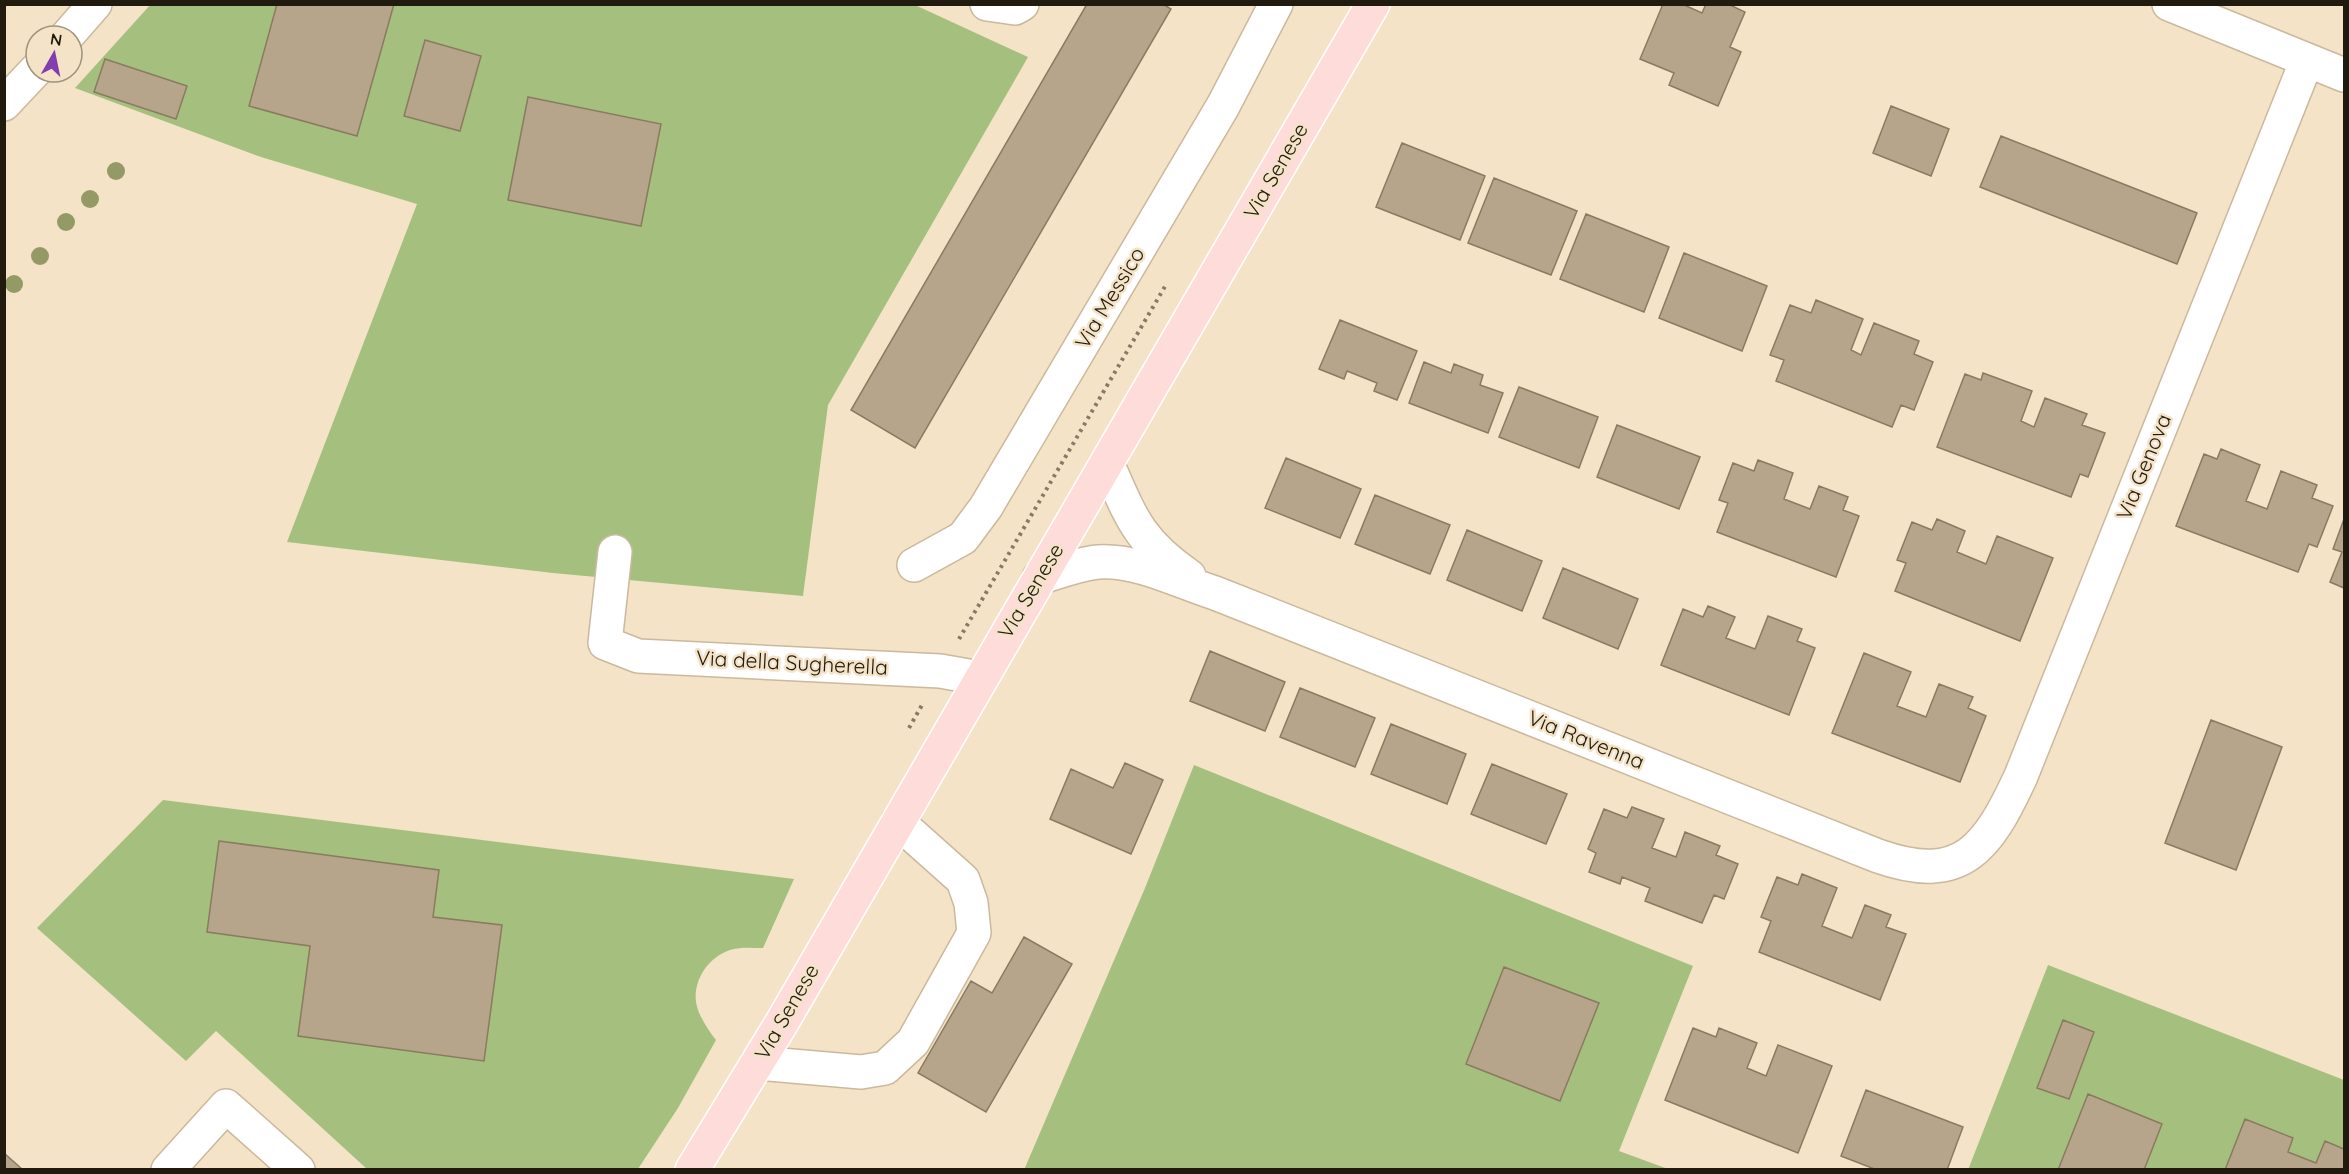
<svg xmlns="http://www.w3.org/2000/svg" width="2349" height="1174" viewBox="0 0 2349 1174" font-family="Quicksand,sans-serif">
  <rect width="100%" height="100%" fill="#f4e3c6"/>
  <path fill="#a5c07e" d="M 151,4 L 915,5 L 1028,57 L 828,405 L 803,596 L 553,573 L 287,542 L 417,204 L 261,157 L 75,88 Z
    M 1194,765 L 1693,966 L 1619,1151 L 1668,1169 L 1024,1170 L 1145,888 Z
    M 163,800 L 794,879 L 763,948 C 754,948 743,947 734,949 C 711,954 693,978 696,1002 C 698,1015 708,1030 716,1040 L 678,1108 L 638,1169 L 367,1169 L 216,1031 L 186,1061 L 37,928 Z
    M 2048,965 L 2344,1080 L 2344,1169 L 1968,1170 Z"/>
  <path fill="#b6a58a" stroke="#8a7b60" stroke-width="1.5" d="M 277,4 L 394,4 L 357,136 L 249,106 Z
    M 1087,4 L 1163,4 L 1171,9 L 915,448 L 851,410 Z
    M 1663,4 L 1682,4 L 1702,13 L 1706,4 L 1728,4 L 1745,12 L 1730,47 L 1741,52 L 1718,106 L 1669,85 L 1674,73 L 1640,59 Z
    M 425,40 L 481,56 L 460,131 L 404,116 Z
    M 105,59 L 187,86 L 176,119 L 94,92 Z
    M 528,97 L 661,124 L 641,226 L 508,200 Z
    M 1891,106 L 1949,129 L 1931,176 L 1873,153 Z
    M 2001,136 L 2197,213 L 2177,264 L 1980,187 Z
    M 1402,143 L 1485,176 L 1460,240 L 1376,207 Z
    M 1494,178 L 1577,211 L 1551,275 L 1468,243 Z
    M 1586,214 L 1669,247 L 1644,312 L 1560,279 Z
    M 1684,253 L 1767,286 L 1742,351 L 1659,318 Z
    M 1816,300 L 1863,319 L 1851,350 L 1861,355 L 1874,323 L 1919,341 L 1914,354 L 1933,362 L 1914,410 L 1901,405 L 1892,427 L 1776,381 L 1784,360 L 1770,355 L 1790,305 L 1811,313 Z
    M 1340,320 L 1417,351 L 1397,400 L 1374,391 L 1377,383 L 1347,371 L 1344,379 L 1319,369 Z
    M 1424,362 L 1451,373 L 1454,364 L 1483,375 L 1480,385 L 1503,393 L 1488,433 L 1409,403 Z
    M 1983,373 L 2032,391 L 2021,421 L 2034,427 L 2045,398 L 2087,414 L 2082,425 L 2105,433 L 2088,477 L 2080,474 L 2071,497 L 1937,447 L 1965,374 L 1981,380 Z
    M 1519,387 L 1598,417 L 1579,468 L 1499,437 Z
    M 1617,425 L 1700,457 L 1679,509 L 1597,477 Z
    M 2221,449 L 2260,465 L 2246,501 L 2267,509 L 2281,471 L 2317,485 L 2312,498 L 2333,506 L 2317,547 L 2309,544 L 2298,572 L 2176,526 L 2204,454 L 2217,459 Z
    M 1286,458 L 1361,489 L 1340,538 L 1265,508 Z
    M 1758,460 L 1793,473 L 1784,499 L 1810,509 L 1819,486 L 1848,497 L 1843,510 L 1859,516 L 1836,577 L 1717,532 L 1728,503 L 1719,500 L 1733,463 L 1754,471 Z
    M 1375,495 L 1450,525 L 1430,574 L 1355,544 Z
    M 1937,519 L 1965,531 L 1957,552 L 1986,564 L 1997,536 L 2053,558 L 2020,641 L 1895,591 L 1906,563 L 1897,560 L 1912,522 L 1932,530 Z
    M 2344,519 L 2344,588 L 2330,582 L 2342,552 L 2333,549 Z
    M 1467,530 L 1542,561 L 1522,611 L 1447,580 Z
    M 1563,568 L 1638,599 L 1618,649 L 1543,618 Z
    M 1708,606 L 1735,617 L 1726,638 L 1755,649 L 1768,616 L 1802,629 L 1797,641 L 1815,648 L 1789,715 L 1661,665 L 1683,609 L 1703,617 Z
    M 1210,651 L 1285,682 L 1265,731 L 1190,701 Z
    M 1864,653 L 1911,672 L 1897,706 L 1926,717 L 1939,684 L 1973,697 L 1968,708 L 1986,716 L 1960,782 L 1832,733 Z
    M 1300,688 L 1375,718 L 1355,767 L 1280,737 Z
    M 2211,720 L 2282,747 L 2236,870 L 2165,843 Z
    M 1391,724 L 1466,754 L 1447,804 L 1371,774 Z
    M 1125,763 L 1163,780 L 1131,854 L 1050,819 L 1071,769 L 1113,788 Z
    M 1492,764 L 1567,794 L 1546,844 L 1471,814 Z
    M 1632,807 L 1664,819 L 1652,848 L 1676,857 L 1685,832 L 1720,846 L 1716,855 L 1738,864 L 1724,899 L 1714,895 L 1702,923 L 1645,901 L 1650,888 L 1622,877 L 1620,884 L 1589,872 L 1596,853 L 1588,849 L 1604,809 L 1627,818 Z
    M 219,841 L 439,870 L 433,917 L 502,925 L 484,1061 L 298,1036 L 310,946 L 207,932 Z
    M 1802,874 L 1837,888 L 1822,926 L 1852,938 L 1865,905 L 1891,915 L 1886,927 L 1906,934 L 1880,1000 L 1759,952 L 1771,921 L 1761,917 L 1777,877 L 1798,885 Z
    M 1024,937 L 1072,964 L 986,1112 L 918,1073 L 971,981 L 992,993 Z
    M 1504,967 L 1599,1003 L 1560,1101 L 1466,1064 Z
    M 2063,1020 L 2094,1032 L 2069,1099 L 2037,1088 Z
    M 1693,1028 L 1716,1037 L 1719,1028 L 1757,1043 L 1747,1068 L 1766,1076 L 1778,1045 L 1832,1066 L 1798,1153 L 1665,1100 Z
    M 1866,1090 L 1963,1127 L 1947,1170 L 1877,1170 L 1841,1156 Z
    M 2088,1094 L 2162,1124 L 2144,1170 L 2058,1170 Z
    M 2245,1119 L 2293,1138 L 2288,1152 L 2316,1163 L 2325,1141 L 2344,1149 L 2344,1170 L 2225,1170 Z
    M 4,1153 L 23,1170 L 4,1170 Z"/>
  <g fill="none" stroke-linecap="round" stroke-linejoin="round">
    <defs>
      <path id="minor" d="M 987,4 L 1015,8 L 1022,4
        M 2169,4 L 2344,75
        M 67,36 L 95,4
        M 4,104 L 36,70
        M 1107,463 C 1131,517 1138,541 1189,576
        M 615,552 L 605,643 L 638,656 L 940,671 L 980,678
        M 914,565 L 963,538 L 986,507 L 1223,106 L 1276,4
        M 1039,578 C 1058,572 1078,564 1098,562 C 1136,559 1180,582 1215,593 L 1878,856 C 1963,886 1988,847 2021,776 L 2307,60
        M 757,1063 L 861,1072 L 885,1068 L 913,1042 L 974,933 L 971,903 L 963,880 L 898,822
        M 168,1170 L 226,1106 L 298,1170"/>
      <path id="major" d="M 692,1170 L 781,1024 L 1373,4"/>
    </defs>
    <use href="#minor" stroke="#cab99d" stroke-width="36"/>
    <use href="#major" stroke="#fff" stroke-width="36"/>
    <path stroke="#857a66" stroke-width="4" stroke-dasharray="3 4.5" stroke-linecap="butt" d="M 959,639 L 1167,283
      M 909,728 L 922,705"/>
    <use href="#minor" stroke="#fff" stroke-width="33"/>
    <use href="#major" stroke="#fddcd9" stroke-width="33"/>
  </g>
  <g fill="#949a65">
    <circle cx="116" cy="171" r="9"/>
    <circle cx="90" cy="199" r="9"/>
    <circle cx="66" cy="222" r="9"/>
    <circle cx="40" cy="256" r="9"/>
    <circle cx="14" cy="284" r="9"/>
  </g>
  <g text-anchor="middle" stroke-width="5" stroke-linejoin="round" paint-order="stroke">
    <g font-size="21" fill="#201a0f" stroke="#f4e3c6">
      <text transform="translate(1276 171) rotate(-60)" y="7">Via Senese</text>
      <text transform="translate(1110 298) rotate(-59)" y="7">Via Messico</text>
      <text transform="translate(2144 467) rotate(-68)" y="7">Via Genova</text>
      <text transform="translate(1031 591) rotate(-59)" y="7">Via Senese</text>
      <text transform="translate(792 663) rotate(3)" y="7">Via della Sugherella</text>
      <text transform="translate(1586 740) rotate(22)" y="7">Via Ravenna</text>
      <text transform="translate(787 1012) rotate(-60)" y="7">Via Senese</text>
    </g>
  </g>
  <rect width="2349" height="1174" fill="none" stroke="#201a0f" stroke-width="12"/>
  <g transform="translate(54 54) rotate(9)"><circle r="28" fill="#f4e3c6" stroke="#9f937d" stroke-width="1.5"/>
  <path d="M0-4.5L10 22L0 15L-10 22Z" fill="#823db1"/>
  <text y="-9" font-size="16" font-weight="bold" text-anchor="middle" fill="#201a0f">N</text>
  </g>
</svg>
